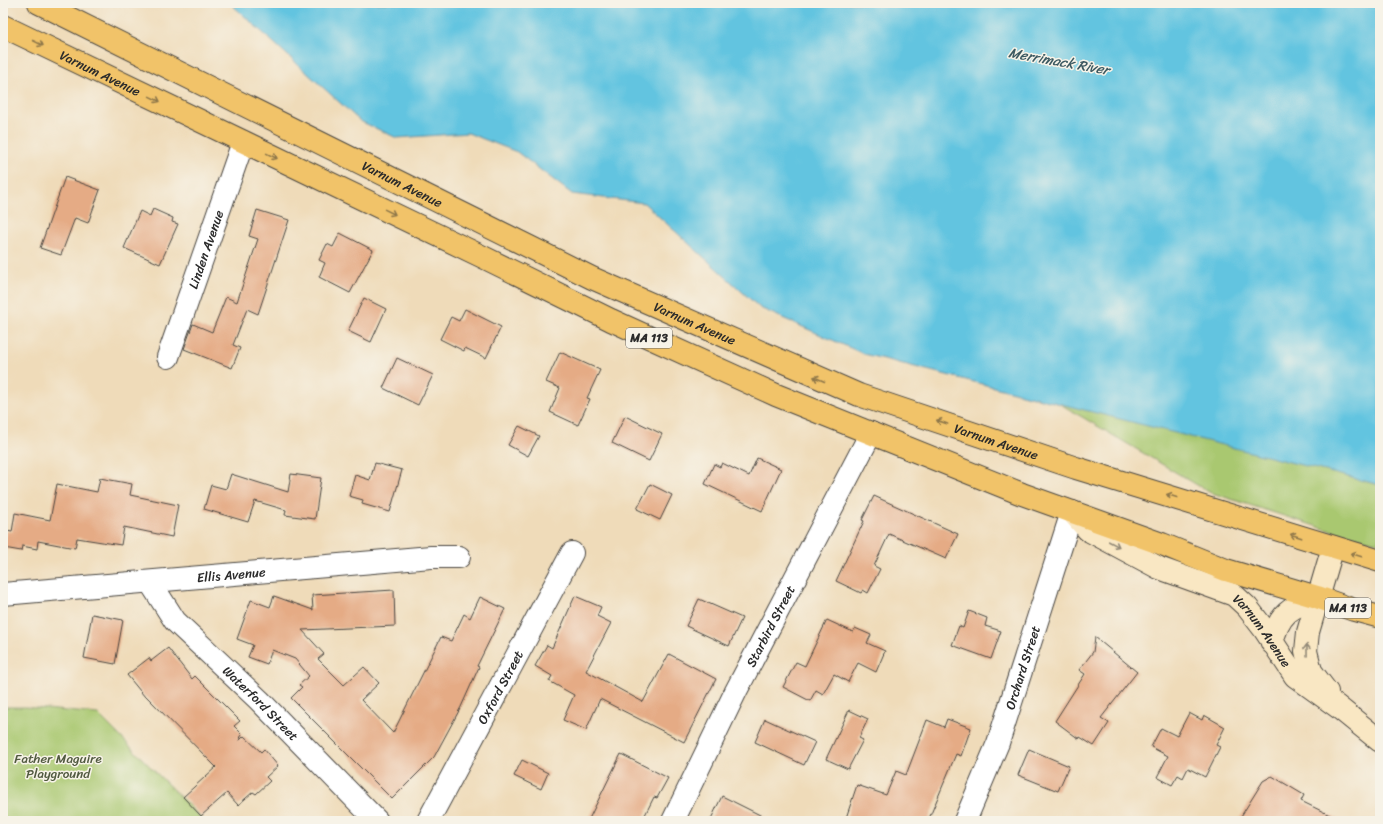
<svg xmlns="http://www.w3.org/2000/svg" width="1383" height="824" viewBox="0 0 1383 824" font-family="Sriracha,sans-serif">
  <rect width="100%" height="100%" fill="#f7f3e8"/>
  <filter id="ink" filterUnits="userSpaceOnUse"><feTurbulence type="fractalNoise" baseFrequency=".025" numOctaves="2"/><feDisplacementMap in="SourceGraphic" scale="8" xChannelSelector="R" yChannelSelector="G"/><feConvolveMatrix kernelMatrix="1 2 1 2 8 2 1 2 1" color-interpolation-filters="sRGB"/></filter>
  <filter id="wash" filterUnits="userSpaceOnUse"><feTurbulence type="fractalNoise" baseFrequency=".012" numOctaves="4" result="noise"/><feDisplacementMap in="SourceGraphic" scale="16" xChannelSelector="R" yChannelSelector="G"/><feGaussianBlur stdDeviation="0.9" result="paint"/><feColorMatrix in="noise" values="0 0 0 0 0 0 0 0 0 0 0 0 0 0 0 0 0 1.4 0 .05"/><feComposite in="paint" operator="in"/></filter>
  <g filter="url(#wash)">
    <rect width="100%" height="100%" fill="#efdbb9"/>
    <path fill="#a9c870" stroke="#6a7a4e" d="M 1055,401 L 1380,485 L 1380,543 L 1331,531 L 1209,492 Z
      M 3,707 L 25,707 L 98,714 L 204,821 L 3,821 Z"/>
    <path fill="#62c4e0" stroke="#467886" d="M 230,3 L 1380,3 L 1380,485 L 864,354 L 760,308 L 644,203 L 572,194 L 517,152 L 468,133 L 397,138 L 360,121 Z"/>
    <g id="blocks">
      <path fill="#e5ab85" d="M 65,177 L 100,190 L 88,223 L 75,218 L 61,255 L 40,248 Z
        M 153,209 L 173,218 L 172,222 L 178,224 L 160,264 L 124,248 L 140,211 L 150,216 Z
        M 257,210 L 289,220 L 258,314 L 247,309 L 233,345 L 240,348 L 232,368 L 184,349 L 193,324 L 212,332 L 226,297 L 237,302 L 258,239 L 249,236 Z
        M 340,233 L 373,250 L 350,293 L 319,277 L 325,263 L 319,260 L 327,244 L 333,247 Z
        M 364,298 L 386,309 L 371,342 L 348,331 Z
        M 465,309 L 501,327 L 486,358 L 465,348 L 464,351 L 440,339 L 451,317 L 459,321 Z
        M 560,352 L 600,370 L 587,398 L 590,399 L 578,425 L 550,412 L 560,388 L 546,382 Z
        M 397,358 L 433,375 L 418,405 L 383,388 Z
        M 625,416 L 662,434 L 649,461 L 612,443 Z
        M 519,426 L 539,436 L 528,456 L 508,445 Z
        M 757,458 L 781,469 L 762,511 L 705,484 L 714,464 L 720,467 L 722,463 L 749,476 Z
        M 375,463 L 402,470 L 390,512 L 362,504 L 363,500 L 349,496 L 355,475 L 370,480 Z
        M 231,474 L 288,492 L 291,474 L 321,478 L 315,519 L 285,515 L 286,510 L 255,501 L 248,522 L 204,509 L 211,485 L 226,489 Z
        M 100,478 L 132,484 L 130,495 L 178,505 L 172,537 L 124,527 L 121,545 L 77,538 L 75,548 L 38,541 L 37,549 L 22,546 L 21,551 L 4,548 L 7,531 L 12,532 L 15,513 L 50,520 L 57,484 L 97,492 Z
        M 650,484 L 672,495 L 660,520 L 637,509 Z
        M 874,496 L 958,534 L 946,559 L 889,534 L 874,566 L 880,569 L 868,593 L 863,590 L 861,593 L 836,581 L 864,521 L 862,520 Z
        M 394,590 L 395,626 L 302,630 L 324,654 L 318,659 L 344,685 L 364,667 L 379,683 L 361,700 L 393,733 L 441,637 L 451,641 L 464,614 L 470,618 L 480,597 L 505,609 L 477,666 L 479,667 L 461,707 L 434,757 L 392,799 L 291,698 L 302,687 L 299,685 L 309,676 L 295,659 L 272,650 L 267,664 L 248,657 L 253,645 L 237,639 L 251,600 L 270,607 L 274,596 L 313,610 L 312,595 Z
        M 575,596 L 601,607 L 597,616 L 611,623 L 586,671 L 643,702 L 669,654 L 716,679 L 684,742 L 600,699 L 586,730 L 563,720 L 574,695 L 549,681 L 552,676 L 535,666 L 547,645 L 552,648 Z
        M 699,599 L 742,618 L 729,646 L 686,626 Z
        M 969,611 L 987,618 L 985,626 L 1001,631 L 991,659 L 952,645 L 959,626 L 963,628 Z
        M 92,614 L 123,620 L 115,664 L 84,658 Z
        M 827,620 L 853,632 L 855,628 L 871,635 L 867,643 L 885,651 L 876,672 L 858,663 L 848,682 L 834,674 L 823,694 L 816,690 L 810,701 L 783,687 L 796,662 L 805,666 Z
        M 1095,637 L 1137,672 L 1101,718 L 1109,723 L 1094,746 L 1080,737 L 1079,739 L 1055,721 L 1085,674 L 1079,670 L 1093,652 Z
        M 168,648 L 192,679 L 195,676 L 240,721 L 234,726 L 242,734 L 239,741 L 244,736 L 261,752 L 264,749 L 278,766 L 266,777 L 270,781 L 256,794 L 253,792 L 238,805 L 227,793 L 201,816 L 183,797 L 216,767 L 146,696 L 145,697 L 127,675 L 149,658 L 151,661 Z
        M 849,710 L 868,719 L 859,738 L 863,740 L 848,769 L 826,759 Z
        M 1189,713 L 1202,720 L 1204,715 L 1225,727 L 1216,745 L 1220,747 L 1205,777 L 1188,768 L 1183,778 L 1178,775 L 1172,785 L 1157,777 L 1168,756 L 1151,747 L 1161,728 L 1177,736 Z
        M 765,719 L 815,742 L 804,765 L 755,742 Z
        M 947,719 L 971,728 L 961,756 L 956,754 L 928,821 L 845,821 L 857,785 L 886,795 L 896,771 L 906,775 L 927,720 L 944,727 Z
        M 1029,749 L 1069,766 L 1058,791 L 1018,775 Z
        M 621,754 L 668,778 L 657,798 L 654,797 L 642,821 L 588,821 Z
        M 522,760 L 548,773 L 541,789 L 514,776 Z
        M 1272,776 L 1304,795 L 1301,801 L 1342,821 L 1238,821 L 1263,781 Z
        M 722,796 L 772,821 L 710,821 Z"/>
    </g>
  </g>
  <g filter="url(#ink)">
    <use href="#blocks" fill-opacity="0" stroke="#484540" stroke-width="1"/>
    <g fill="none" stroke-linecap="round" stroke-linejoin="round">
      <defs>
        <g id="minor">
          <path id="s1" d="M 168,357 L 243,142"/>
          <path id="s2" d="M 150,582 L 175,621 L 259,700 L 377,821"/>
          <path id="s3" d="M 3,594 L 431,557 L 459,557"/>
          <path id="s4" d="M 428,821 L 572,553"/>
          <path id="s5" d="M 673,821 L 736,691 L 871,433"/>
          <path id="s6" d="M 965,821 L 998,743 L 1072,512"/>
        </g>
        <g id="secondary">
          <path id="s7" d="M 1072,512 L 1088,530 L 1159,568 L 1234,595 L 1247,607 L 1264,629 L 1295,676 L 1338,707 L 1380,741"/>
          <path d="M 1272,643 C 1279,613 1290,608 1317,597"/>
          <path d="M 1327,692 L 1311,671 L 1306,651 L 1308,632 L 1333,547"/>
        </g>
        <g id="primary">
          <path id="s8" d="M 39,3 L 592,278 L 859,395 L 1076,468 L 1380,561"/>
          <path id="s9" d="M 3,26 L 481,256 L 611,320 L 776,395 L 1022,494 L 1162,544 L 1226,570 L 1317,597 L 1354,610 L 1380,617"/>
        </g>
      </defs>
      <use href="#minor" stroke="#484540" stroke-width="24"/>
      <use href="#secondary" stroke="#484540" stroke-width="24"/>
      <use href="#primary" stroke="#484540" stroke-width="24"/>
      <use href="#minor" stroke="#fff" stroke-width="22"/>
      <use href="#secondary" stroke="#f9e7c3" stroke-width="22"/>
      <use href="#primary" stroke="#f1c369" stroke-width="22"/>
    </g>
    <defs><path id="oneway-shaft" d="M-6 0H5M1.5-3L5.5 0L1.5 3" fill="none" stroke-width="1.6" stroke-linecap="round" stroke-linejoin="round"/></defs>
    <g stroke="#8e774a">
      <use href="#oneway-shaft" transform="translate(38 43) rotate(26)"/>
      <use href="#oneway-shaft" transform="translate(155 99) rotate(26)"/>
      <use href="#oneway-shaft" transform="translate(272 156) rotate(26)"/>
      <use href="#oneway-shaft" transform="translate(390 212) rotate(26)"/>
      <use href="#oneway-shaft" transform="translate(819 379) rotate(-156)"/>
      <use href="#oneway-shaft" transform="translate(942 422) rotate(-161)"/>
      <use href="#oneway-shaft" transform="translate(1172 496) rotate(-163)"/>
      <use href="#oneway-shaft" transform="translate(1296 536) rotate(-162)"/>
      <use href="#oneway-shaft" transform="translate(1356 555) rotate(-163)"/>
    </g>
    <g stroke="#928977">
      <use href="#oneway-shaft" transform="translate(1114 544) rotate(28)"/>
      <use href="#oneway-shaft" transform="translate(1307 650) rotate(-91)"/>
    </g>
  </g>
  <g text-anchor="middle" stroke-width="3" stroke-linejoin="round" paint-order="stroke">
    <g fill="#f7f3e8" stroke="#686764" stroke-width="1">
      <rect x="626" y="328" width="46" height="20" rx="3"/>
      <rect x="1325" y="598" width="46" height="20" rx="3"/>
    </g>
    <g font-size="12" font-weight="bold" fill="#2b2b2b">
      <text x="649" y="342">MA 113</text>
      <text x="1348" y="612">MA 113</text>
    </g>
    <g font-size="13" fill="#2b2b2b" stroke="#f7f3e8">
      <text dy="5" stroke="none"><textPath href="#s9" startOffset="108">Varnum Avenue</textPath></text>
      <text dy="5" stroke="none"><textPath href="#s8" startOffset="406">Varnum Avenue</textPath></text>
      <text dy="5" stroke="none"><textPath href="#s1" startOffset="114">Linden Avenue</textPath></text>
      <text dy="5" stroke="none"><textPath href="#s8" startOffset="730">Varnum Avenue</textPath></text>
      <text dy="5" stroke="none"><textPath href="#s8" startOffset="1054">Varnum Avenue</textPath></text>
      <text dy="5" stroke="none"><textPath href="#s3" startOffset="229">Ellis Avenue</textPath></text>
      <text dy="5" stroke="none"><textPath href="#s5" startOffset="218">Starbird Street</textPath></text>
      <text dy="5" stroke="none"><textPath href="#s7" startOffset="230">Varnum Avenue</textPath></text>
      <text dy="5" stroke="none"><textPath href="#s6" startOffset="164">Orchard Street</textPath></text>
      <text dy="5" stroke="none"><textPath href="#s4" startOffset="152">Oxford Street</textPath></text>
      <text dy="5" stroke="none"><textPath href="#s2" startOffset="165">Waterford Street</textPath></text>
    </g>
    <g font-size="13" fill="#515a40" stroke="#f7f3e8">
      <text x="58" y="763">Father Maguire<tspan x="58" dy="15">Playground</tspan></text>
    </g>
    <g font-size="14" font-style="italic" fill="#3c5961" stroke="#f7f3e8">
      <text transform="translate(1059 61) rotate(10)" y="5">Merrimack River</text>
    </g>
  </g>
  <rect width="1383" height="824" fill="none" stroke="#f7f3e8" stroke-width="16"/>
</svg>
